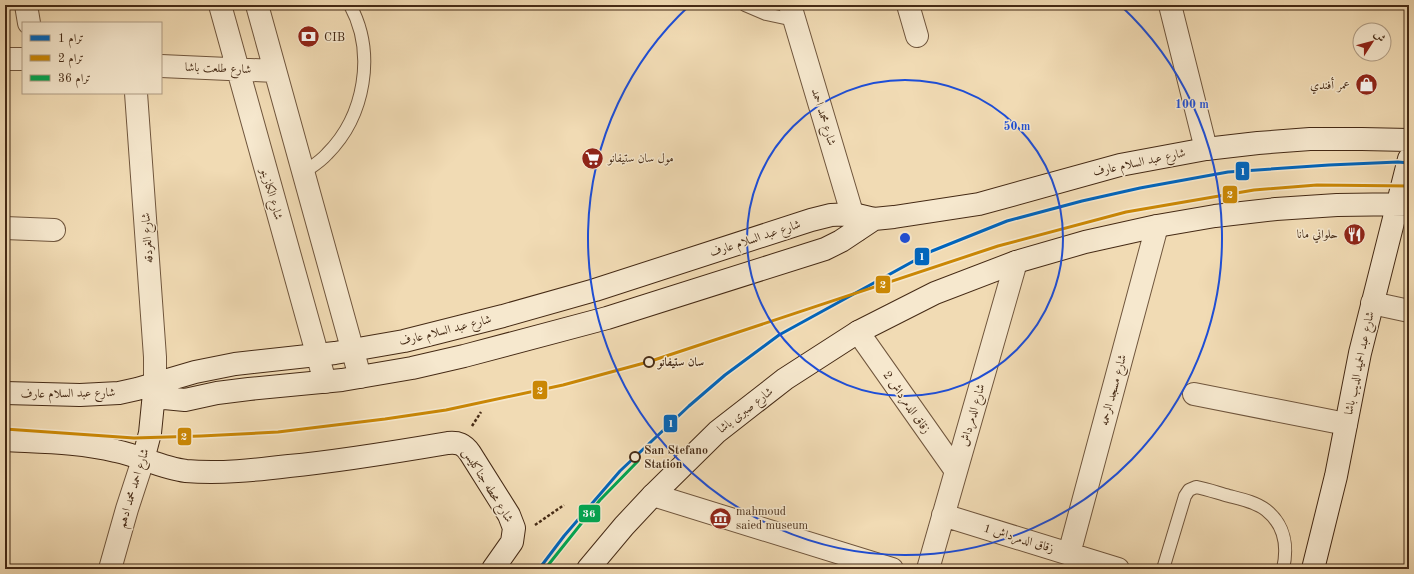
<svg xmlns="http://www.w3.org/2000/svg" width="1414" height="574" viewBox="0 0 1414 574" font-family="'Old Standard TT',Amiri,serif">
  <rect width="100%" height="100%" fill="#f1dbb4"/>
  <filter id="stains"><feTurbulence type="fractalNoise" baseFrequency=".005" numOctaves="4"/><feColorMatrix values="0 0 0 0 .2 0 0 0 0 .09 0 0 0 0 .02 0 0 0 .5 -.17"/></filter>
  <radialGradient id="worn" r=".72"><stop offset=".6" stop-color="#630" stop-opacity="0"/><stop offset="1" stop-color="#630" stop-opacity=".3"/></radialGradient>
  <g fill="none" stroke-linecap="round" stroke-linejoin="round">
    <defs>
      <path id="lane" d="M 745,5 L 766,14 L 794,20
        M 303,173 C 311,167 320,162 327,154 C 365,116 376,53 350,5
        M 1163,569 L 1185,496 L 1189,490 L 1196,487 C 1207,489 1218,493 1229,496 C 1241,499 1256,502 1266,510 C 1285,525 1288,547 1283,569"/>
      <path id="street" d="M 26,5 L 29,23
        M 220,5 L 325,382
        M 257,5 L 360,377
        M 790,5 L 857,230
        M 908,5 L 917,36
        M 1170,5 L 1206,149
        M 5,59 L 23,59
        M 161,66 L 275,71
        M 136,93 L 155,357 L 155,383
        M 5,228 L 54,230
        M 1372,303 L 1409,311
        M 858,332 L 956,471
        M 1194,394 L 1346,424
        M 653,495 L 892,569
        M 943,515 L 1118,569
        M 1069,554 L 1157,226
        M 110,569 L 127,509 L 143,460
        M 928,569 L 1016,262"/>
      <path id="secondary" d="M 5,393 L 80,395 L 119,393 L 137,389 L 195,372 L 235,364 L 335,353 L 404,341 L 503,316 L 595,290 L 811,220 L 831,215 L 853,214 L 874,219 L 894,217 L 979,204 L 1120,165 L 1206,149 L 1258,143 L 1310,139 L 1362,139 L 1409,140
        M 154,397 L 185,400 L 217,393 L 249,389 L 342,380 L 412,368 L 464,356 L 607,318 L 825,249 L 841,241 L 874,219
        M 5,440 C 42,442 80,442 116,451 C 140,456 162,468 186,471 C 220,474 255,470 289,466 C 342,461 395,452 448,443 C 458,442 464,444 470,453 L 509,515 L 514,528 L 512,542 L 493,569
        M 143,460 L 150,433 L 155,383
        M 588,569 L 624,526 L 653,495 L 717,432 L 785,379 L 858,332 L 935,293 L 1016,262 L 1085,242 L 1157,226 L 1215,216 L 1276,209 L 1337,205 L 1409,204
        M 1313,569 L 1336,476 L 1360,353 L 1409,159"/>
    </defs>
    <use href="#lane" stroke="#70563d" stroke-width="14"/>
    <use href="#street" stroke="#70563d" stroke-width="24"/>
    <use href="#secondary" stroke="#452a15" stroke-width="24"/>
    <path stroke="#452a15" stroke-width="2.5" stroke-dasharray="3 2" stroke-linecap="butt" d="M 472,426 L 481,412
      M 535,525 L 564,505"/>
    <use href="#lane" stroke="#f6e8ce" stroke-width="12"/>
    <use href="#street" stroke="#f6e8ce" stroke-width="22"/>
    <use href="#secondary" stroke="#f6e8ce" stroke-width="22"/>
    <defs>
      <path id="tram-1" d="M 539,569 L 564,536 L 620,471 L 689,406 L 725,375 L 779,335 L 932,251 L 1007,221 L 1082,201 L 1140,188 L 1228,172 L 1329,165 L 1398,162 L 1409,163"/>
      <path id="tram-2" d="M 5,429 L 134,438 L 201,436 L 278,432 L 385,419 L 446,410 L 563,385 L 648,362 L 998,246 L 1126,212 L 1254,190 L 1317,185 L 1409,186"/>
      <path id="tram-3" d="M 545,569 L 600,500 L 638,461"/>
    </defs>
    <use href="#tram-1" stroke="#f6e8ce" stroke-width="6"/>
    <use href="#tram-2" stroke="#f6e8ce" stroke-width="6"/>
    <use href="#tram-3" stroke="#f6e8ce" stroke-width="6"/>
    <use href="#tram-1" stroke="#0065bd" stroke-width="3"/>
    <use href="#tram-2" stroke="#ca8705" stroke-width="3"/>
    <use href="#tram-3" stroke="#00a651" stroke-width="3"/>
  </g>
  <g fill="none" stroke="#1d4ed8" stroke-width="2">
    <circle cx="905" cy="238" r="158"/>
    <path d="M1121 6A317 317 0 1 1 689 6"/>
  </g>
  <defs>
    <symbol id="bank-disc" viewBox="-11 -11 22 22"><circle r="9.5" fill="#8f2418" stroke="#f6e8ce"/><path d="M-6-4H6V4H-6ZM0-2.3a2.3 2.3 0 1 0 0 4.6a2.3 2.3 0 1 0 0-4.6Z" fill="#fff"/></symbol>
    <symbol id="shop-disc" viewBox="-11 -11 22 22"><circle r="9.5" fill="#8f2418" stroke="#f6e8ce"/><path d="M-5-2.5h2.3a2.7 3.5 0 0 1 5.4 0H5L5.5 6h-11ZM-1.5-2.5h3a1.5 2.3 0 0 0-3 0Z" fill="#fff"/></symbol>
    <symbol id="supermarket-disc" viewBox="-11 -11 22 22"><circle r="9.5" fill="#8f2418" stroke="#f6e8ce"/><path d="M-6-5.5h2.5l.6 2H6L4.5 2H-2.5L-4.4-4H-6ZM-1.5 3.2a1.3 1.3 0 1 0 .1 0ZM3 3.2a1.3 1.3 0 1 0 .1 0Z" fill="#fff"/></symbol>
    <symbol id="restaurant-disc" viewBox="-11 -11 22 22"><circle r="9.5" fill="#8f2418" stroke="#f6e8ce"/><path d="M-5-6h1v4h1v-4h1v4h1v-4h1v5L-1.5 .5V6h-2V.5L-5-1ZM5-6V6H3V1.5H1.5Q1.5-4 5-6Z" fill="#fff"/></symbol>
    <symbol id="museum-disc" viewBox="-11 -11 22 22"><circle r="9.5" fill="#8f2418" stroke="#f6e8ce"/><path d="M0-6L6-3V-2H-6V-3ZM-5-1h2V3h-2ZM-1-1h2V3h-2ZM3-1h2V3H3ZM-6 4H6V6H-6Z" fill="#fff"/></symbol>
  </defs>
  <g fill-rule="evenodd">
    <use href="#bank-disc" x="296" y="24" width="25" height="25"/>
    <use href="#shop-disc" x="1354" y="72" width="25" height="25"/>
    <use href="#supermarket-disc" x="580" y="146" width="25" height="25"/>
    <use href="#restaurant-disc" x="1342" y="222" width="25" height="25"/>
    <use href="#museum-disc" x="708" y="506" width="25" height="25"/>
  </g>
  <g fill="#f6e8ce" stroke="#452a15" stroke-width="2">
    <circle cx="649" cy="362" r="5"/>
    <circle cx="635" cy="457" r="5"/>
  </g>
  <g text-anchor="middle" stroke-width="3" stroke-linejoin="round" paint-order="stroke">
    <g font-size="12" fill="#452a15" stroke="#f6e8ce" text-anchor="start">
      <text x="324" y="41">CIB</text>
      <text x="1350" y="89" text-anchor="end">عمر أفندي</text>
      <text x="608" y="162">مول سان ستيفانو</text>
      <text x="1338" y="238" text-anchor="end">حلواني مانا</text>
      <text x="736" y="515">mahmoud<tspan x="736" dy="14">saied museum</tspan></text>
    </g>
    <g font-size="12" fill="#452a15" stroke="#f6e8ce">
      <text transform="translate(218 68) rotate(2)" y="4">شارع طلعت باشا</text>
      <text transform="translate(824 117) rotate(73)" y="4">شارع محمد احمد</text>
      <text transform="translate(1139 162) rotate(-12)" y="4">شارع عبد السلام عارف</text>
      <text transform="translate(272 194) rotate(74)" y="4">شارع الكازينو</text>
      <text transform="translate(147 238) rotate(-94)" y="4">شارع الغردقه</text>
      <text transform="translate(755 238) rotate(-18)" y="4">شارع عبد السلام عارف</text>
      <text transform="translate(445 330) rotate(-14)" y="4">شارع عبد السلام عارف</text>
      <text transform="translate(1359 363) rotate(-78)" y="4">شارع عبد الحميد الديب باشا</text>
      <text transform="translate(1113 390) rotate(-75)" y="4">شارع مسجد الرحمه</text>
      <text transform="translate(68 393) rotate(-1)" y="4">شارع عبد السلام عارف</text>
      <text transform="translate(907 402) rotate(55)" y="4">زقاق الدمرداش 2</text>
      <text transform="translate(745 410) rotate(-38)" y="4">شارع صبرى باشا</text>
      <text transform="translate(972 415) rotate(-74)" y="4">شارع الدمرداش</text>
      <text transform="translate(488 485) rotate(58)" y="4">شارع محطه جناكليس</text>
      <text transform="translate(133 488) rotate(-73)" y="4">شارع احمد محمد ادهم</text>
      <text transform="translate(1019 538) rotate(17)" y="4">زقاق الدمرداش 1</text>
    </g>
    <g font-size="12" font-weight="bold" fill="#452a15" stroke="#f6e8ce" text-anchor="start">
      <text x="658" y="366">سان ستيفانو</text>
      <text x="644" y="454">San Stefano<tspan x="644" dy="14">Station</tspan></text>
    </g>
  </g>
  <circle cx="905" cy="238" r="6" fill="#1d4ed8" stroke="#f6e8ce" stroke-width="2"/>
  <g font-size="12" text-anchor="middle" font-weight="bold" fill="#1d4ed8" stroke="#f6e8ce" stroke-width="3" stroke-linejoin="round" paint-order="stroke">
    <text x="1192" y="108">100 m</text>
    <text x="1017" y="130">50 m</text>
  </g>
  <g stroke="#f6e8ce" stroke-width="1.5">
    <rect x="1235" y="161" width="15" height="20" rx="4" fill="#0065bd"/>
    <rect x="1222" y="185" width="16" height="19" rx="4" fill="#ca8705"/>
    <rect x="914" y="247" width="16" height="19" rx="4" fill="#0065bd"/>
    <rect x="875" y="275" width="16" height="19" rx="4" fill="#ca8705"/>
    <rect x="532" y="380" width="16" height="20" rx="4" fill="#ca8705"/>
    <rect x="663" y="414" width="15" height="19" rx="4" fill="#0065bd"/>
    <rect x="177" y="427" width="15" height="19" rx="4" fill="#ca8705"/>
    <rect x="578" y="504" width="23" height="19" rx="4" fill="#00a651"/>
  </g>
  <g font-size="11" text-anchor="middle" font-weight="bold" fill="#fff">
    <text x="1243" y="175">1</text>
    <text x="1230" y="198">2</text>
    <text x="922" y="260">1</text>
    <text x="883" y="288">2</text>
    <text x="540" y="394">2</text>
    <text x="671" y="427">1</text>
    <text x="184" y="440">2</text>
    <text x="589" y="517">36</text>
  </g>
  <rect width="1414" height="574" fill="none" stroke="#f1dbb4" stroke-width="20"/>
  <rect x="6" y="6" width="1402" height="562" fill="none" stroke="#452a15" stroke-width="2"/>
  <rect x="10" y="10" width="1394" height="554" fill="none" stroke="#452a15"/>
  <rect x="22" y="22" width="140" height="72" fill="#f6e8ce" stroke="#af9c84"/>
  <rect x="30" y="35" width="20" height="6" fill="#0065bd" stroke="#af9c84"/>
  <text x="58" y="42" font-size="12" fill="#452a15">ترام 1</text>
  <rect x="30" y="55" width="20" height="6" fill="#ca8705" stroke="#af9c84"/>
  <text x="58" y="62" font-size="12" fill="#452a15">ترام 2</text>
  <rect x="30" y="75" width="20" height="6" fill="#00a651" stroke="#af9c84"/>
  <text x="58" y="82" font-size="12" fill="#452a15">ترام 36</text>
  <g transform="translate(1372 42) rotate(54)"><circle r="19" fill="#f6e8ce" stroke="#af9c84"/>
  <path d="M0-3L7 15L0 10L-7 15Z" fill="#8f2418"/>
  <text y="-6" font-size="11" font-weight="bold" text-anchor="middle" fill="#452a15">ش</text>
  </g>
  <rect width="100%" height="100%" filter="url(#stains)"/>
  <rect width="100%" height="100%" fill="url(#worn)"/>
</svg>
